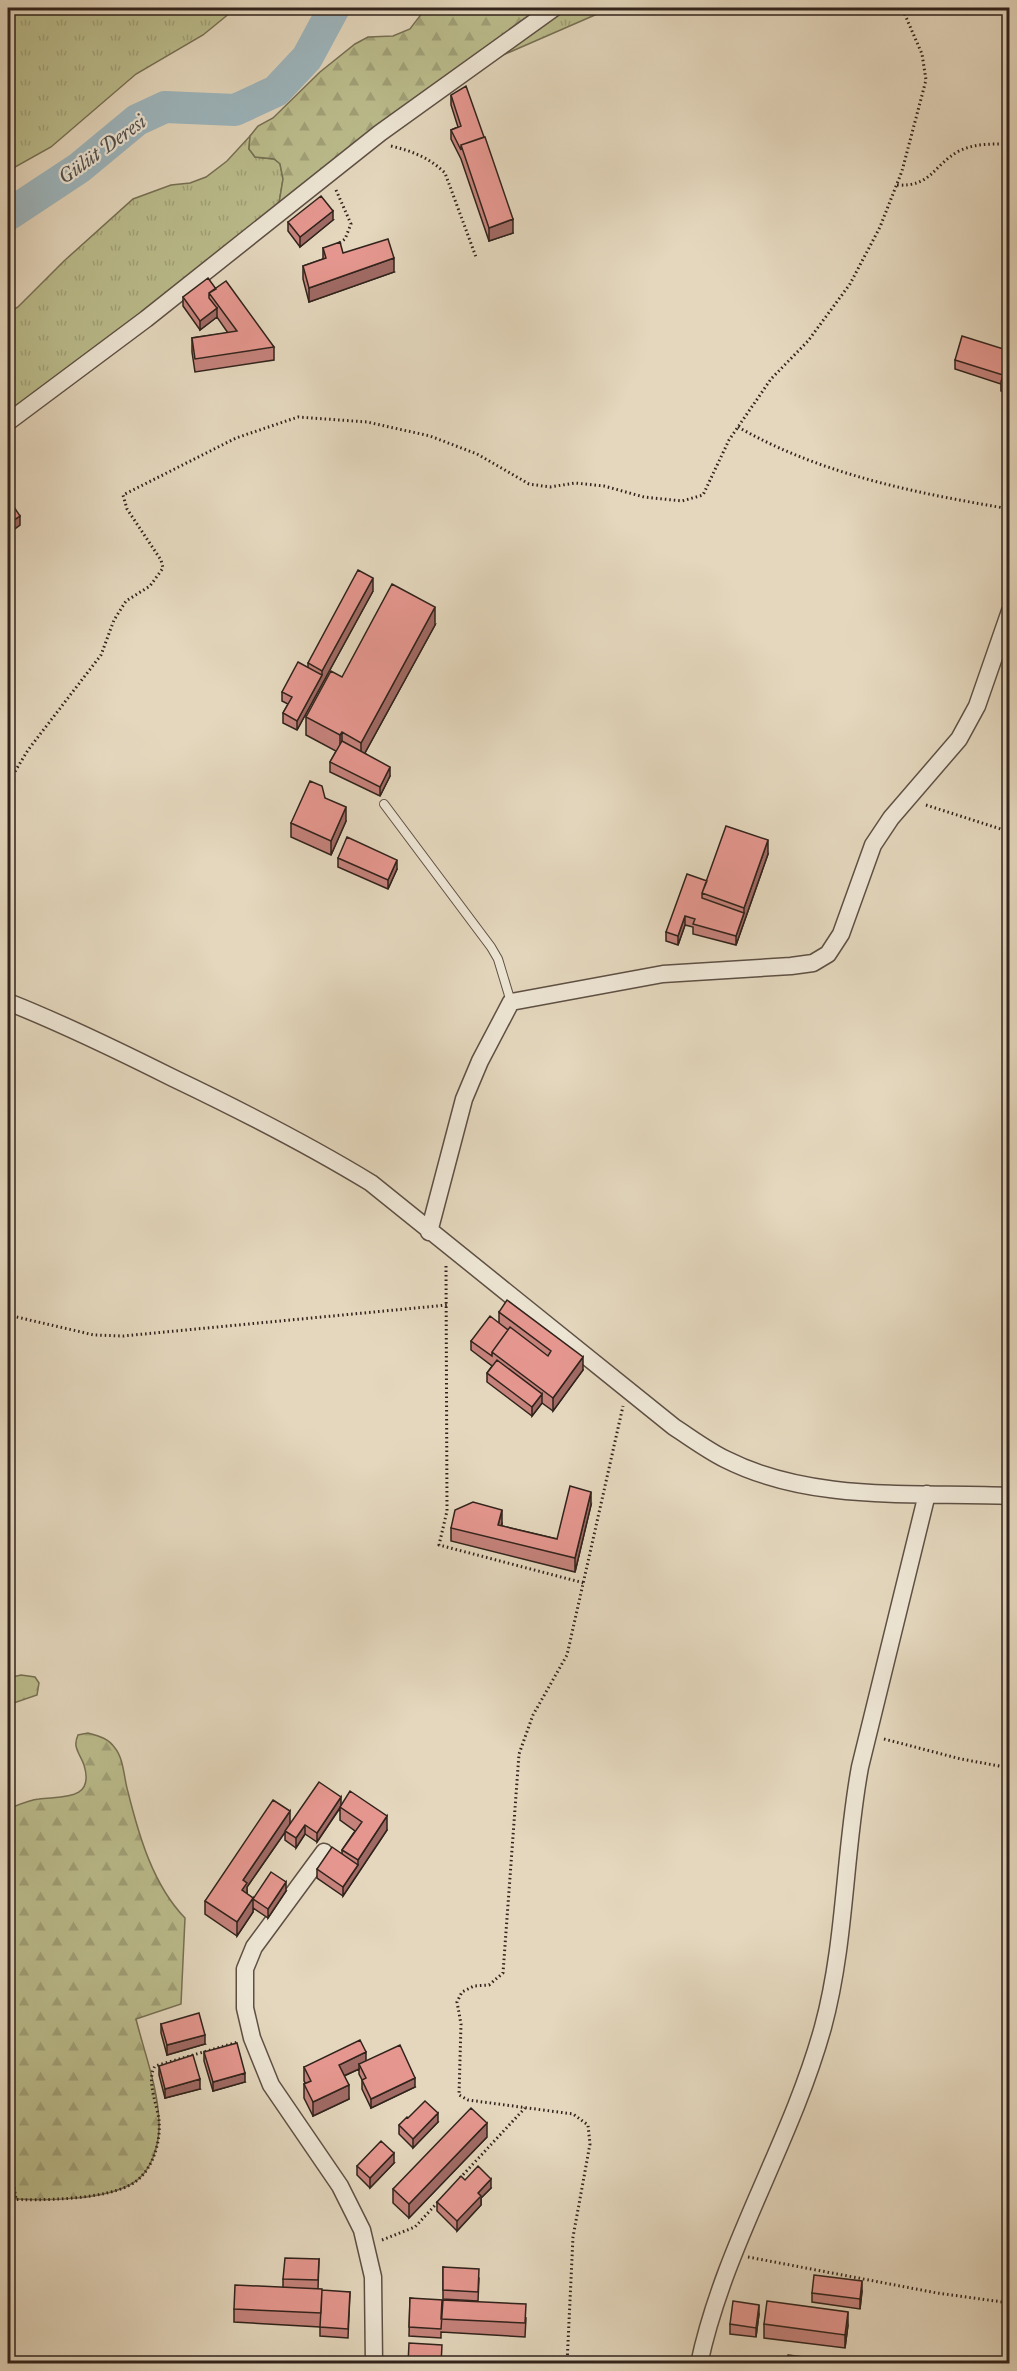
<svg xmlns="http://www.w3.org/2000/svg" width="1017" height="2371" viewBox="0 0 1017 2371" font-family="'IM FELL Great Primer',serif">
  <defs>
    <pattern id="grass-tufts" width="24" height="20" patternUnits="userSpaceOnUse" patternTransform="scale(1.5)"><rect width="24" height="20" fill="#bbbc8c"/><path d="M3 7l-1-3M5 7V3M7 7l1-3M15 17l-1-3M17 17v-4M19 17l1-3" fill="none" stroke="#a1a178"/></pattern>
    <pattern id="forest-firs" width="22" height="20" patternUnits="userSpaceOnUse" patternTransform="scale(1.5)"><rect width="22" height="20" fill="#bbbc8c"/><path d="M5 1l3.5 6h-7zM16 11l3.5 6h-7z" fill="#a1a178"/></pattern>
  </defs>
  <rect width="100%" height="100%" fill="#e4d7bd"/>
  <filter id="stains"><feTurbulence type="fractalNoise" baseFrequency=".00333" numOctaves="4"/><feColorMatrix values="0 0 0 0 .2 0 0 0 0 .09 0 0 0 0 .02 0 0 0 .5 -.17"/></filter>
  <radialGradient id="worn" r=".72"><stop offset=".6" stop-color="#630" stop-opacity="0"/><stop offset="1" stop-color="#630" stop-opacity=".3"/></radialGradient>
  <path fill="url(#grass-tufts)" stroke="#767054" stroke-width="1.5" d="M 8,8 L 236,8 L 203,35 L 136,74 L 51,147 L 8,171 Z
    M 553,8 L 611,8 L 464,72 Z
    M 250,136 L 249,149 L 255,157 L 274,159 L 280,163 L 283,179 L 277,215 L 8,422 L 8,313 L 18,307 L 64,261 L 133,199 L 171,185 L 190,183 L 206,177 L 227,161 Z"/>
  <path fill="url(#forest-firs)" stroke="#767054" stroke-width="1.5" d="M 426,8 L 554,8 L 277,215 L 283,179 L 280,164 L 274,159 L 255,157 L 249,149 L 250,136 L 258,126 L 273,118 L 320,72 L 355,44 L 368,37 L 393,36 L 410,29 Z
    M 21,1675 L 35,1677 L 39,1683 L 37,1695 L 8,1705 L 8,1678 Z
    M 88,1733 C 99,1736 108,1738 115,1748 C 124,1759 124,1779 128,1792 C 139,1836 153,1885 185,1918 L 181,2004 L 136,2019 C 144,2052 158,2087 159,2122 C 160,2143 152,2172 133,2183 C 106,2200 47,2201 16,2199 L 8,2152 L 8,1809 C 18,1805 29,1800 39,1799 C 62,1796 95,1801 84,1765 C 80,1753 72,1748 78,1735 Z"/>
  <g fill="none" stroke-linecap="round" stroke-linejoin="round">
    <path stroke="#9db6be" stroke-width="32" d="M 8,215 L 79,168 L 137,120 L 165,107 L 235,110 L 276,91 L 307,58 L 334,8"/>
    <defs>
      <path id="lane" d="M 384,804 L 491,947 L 498,959 L 511,1002"/>
      <path id="street" d="M 8,422 L 146,319 L 380,133 L 554,8
        M 8,1002 C 64,1024 119,1051 173,1078 C 240,1110 307,1144 371,1183 L 674,1427 C 691,1438 707,1450 725,1459 C 812,1503 915,1492 1010,1496
        M 429,1232 L 464,1099 L 480,1061 L 511,1002 L 663,974 L 791,966 L 813,963 L 828,954 L 841,934 L 873,845 L 891,818 L 959,739 L 977,706 L 1010,611
        M 324,1852 L 254,1947 L 245,1969 L 245,2008 L 252,2038 L 271,2085 L 340,2186 L 362,2230 L 373,2277 L 374,2364
        M 699,2364 C 724,2246 791,2143 823,2027 C 846,1942 844,1853 860,1767 L 927,1494"/>
    </defs>
    <use href="#lane" stroke="#5e5044" stroke-width="10"/>
    <use href="#street" stroke="#5e5044" stroke-width="19"/>
    <path stroke="#31231c" stroke-width="3" stroke-dasharray="1.5 3" stroke-linecap="butt" d="M 391,146 C 412,151 430,158 445,173 L 476,257
      M 897,185 C 932,187 933,165 959,151 C 975,143 993,144 1010,144
      M 336,190 L 351,224 L 345,239 L 338,244
      M 738,427 C 822,475 916,493 1010,509
      M 8,783 L 28,750 L 101,655 L 114,620 L 126,601 L 150,586 L 163,568 L 161,560 L 127,509 L 123,495 L 236,438 L 298,417 L 367,422 L 430,436 L 477,454 L 529,484 L 550,487 L 575,483 L 604,486 L 644,497 L 682,501 L 703,495 L 729,440 L 771,379 L 808,341 L 850,284 L 880,227 L 902,171 L 926,80 L 922,54 L 902,8
      M 926,805 L 1010,832
      M 446,1266 L 447,1511 L 439,1545 L 584,1583
      M 8,1315 L 94,1335 L 123,1336 L 447,1305
      M 884,1739 L 961,1759 L 1010,1768
      M 8,2152 L 16,2199
      M 460,2178 L 525,2108
      M 8,2199 C 38,2201 110,2200 135,2182 C 153,2169 161,2142 159,2120 C 157,2104 146,2080 155,2066 L 238,2042
      M 382,2240 L 415,2227 L 438,2202
      M 748,2257 L 937,2293 L 1010,2303
      M 567,2364 L 573,2237 L 590,2144 L 588,2125 L 573,2114 L 468,2100 L 459,2095 L 461,2024 L 457,2002 L 462,1992 L 474,1986 L 489,1985 L 503,1973 L 519,1754 L 533,1715 L 567,1655 L 623,1406"/>
    <use href="#lane" stroke="#ede5d4" stroke-width="8"/>
    <use href="#street" stroke="#ede5d4" stroke-width="16"/>
  </g>
  <path fill="#c5827b" stroke="#31231c" stroke-width="1.5" d="M 451,95 L 513,233 L 489,241 L 461,159 L 451,139 L 451,130 L 458,127 L 451,105 Z
    M 333,220 L 300,247 L 288,231 L 288,222 Z
    M 323,248 L 343,253 L 394,272 L 309,302 L 303,279 L 303,266 L 323,259 Z
    M 216,289 L 274,347 L 274,360 L 195,372 L 192,352 L 192,338 L 228,333 L 217,317 L 200,330 L 183,306 L 183,297 Z
    M 1010,351 L 1010,417 L 1003,415 L 1003,405 L 1007,393 L 1001,391 L 1001,384 L 955,369 L 955,360 Z
    M 373,591 L 297,730 L 283,723 L 283,713 L 288,704 L 282,701 L 282,692 L 308,668 L 308,663 Z
    M 435,625 L 365,753 L 390,776 L 380,796 L 330,772 L 330,762 L 336,751 L 306,735 L 306,717 L 342,677 Z
    M 325,798 L 346,821 L 331,855 L 291,837 L 291,823 Z
    M 768,854 L 736,945 L 693,934 L 693,927 L 685,925 L 678,945 L 666,941 L 666,932 L 707,881 Z
    M 338,858 L 397,869 L 388,889 L 338,867 Z
    M 499,1312 L 583,1370 L 553,1411 L 542,1403 L 532,1416 L 487,1382 L 487,1373 L 492,1366 L 471,1350 L 471,1341 L 499,1323 Z
    M 591,1505 L 575,1572 L 451,1541 L 451,1528 L 502,1523 L 502,1526 L 557,1539 Z
    M 341,1805 L 387,1830 L 343,1896 L 317,1878 L 317,1869 L 342,1854 L 342,1850 L 355,1831 L 340,1820 L 340,1808 L 317,1842 L 305,1834 L 296,1848 L 285,1840 L 285,1831 Z
    M 290,1825 L 247,1887 L 247,1894 L 253,1898 L 286,1891 L 268,1918 L 253,1908 L 253,1912 L 237,1936 L 205,1914 L 205,1901 Z
    M 161,2024 L 205,2044 L 167,2055 L 161,2033 Z
    M 204,2052 L 245,2082 L 213,2091 L 204,2061 Z
    M 366,2061 L 415,2087 L 371,2108 L 362,2089 L 362,2080 L 359,2074 L 359,2069 L 344,2076 L 349,2099 L 313,2116 L 304,2098 L 304,2084 L 306,2084 L 304,2081 L 304,2067 Z
    M 159,2066 L 200,2089 L 165,2098 L 159,2075 Z
    M 408,2118 L 438,2122 L 413,2148 L 399,2134 L 399,2125 Z
    M 487,2137 L 409,2218 L 393,2203 L 393,2189 Z
    M 394,2163 L 370,2188 L 357,2175 L 357,2166 Z
    M 465,2180 L 491,2188 L 481,2198 L 481,2205 L 457,2231 L 437,2211 L 437,2202 Z
    M 319,2259 L 318,2289 L 322,2294 L 350,2292 L 348,2338 L 320,2336 L 320,2327 L 234,2322 L 234,2309 L 283,2288 L 283,2279 Z
    M 443,2267 L 479,2278 L 478,2301 L 443,2299 Z
    M 862,2291 L 860,2309 L 812,2302 L 812,2293 Z
    M 410,2298 L 526,2318 L 525,2337 L 441,2332 L 441,2338 L 409,2336 Z
    M 759,2314 L 756,2337 L 730,2334 L 730,2324 Z
    M 764,2324 L 848,2325 L 845,2348 L 764,2338 Z"/>
  <path fill="#a06a64" stroke="#31231c" stroke-width="1.5" d="M 333,211 L 333,220 L 300,247 L 300,237 Z
    M 513,219 L 513,233 L 489,241 L 489,228 Z
    M 394,258 L 394,272 L 309,302 L 309,288 Z
    M 217,308 L 217,317 L 200,330 L 200,321 Z
    M 10,468 L 10,477 L 8,479 L 8,470 Z
    M 20,516 L 20,525 L 8,534 L 8,524 Z
    M 373,578 L 373,591 L 297,730 L 297,721 L 322,675 L 322,671 Z
    M 435,607 L 435,625 L 361,760 L 361,743 Z
    M 342,732 L 342,750 L 340,753 L 340,735 Z
    M 390,767 L 390,776 L 380,796 L 380,787 Z
    M 346,807 L 346,821 L 331,855 L 331,841 Z
    M 768,840 L 768,854 L 736,945 L 736,936 L 744,913 L 744,908 Z
    M 397,860 L 397,869 L 388,889 L 388,880 Z
    M 685,916 L 685,925 L 678,945 L 678,936 Z
    M 583,1357 L 583,1370 L 553,1411 L 553,1398 Z
    M 542,1394 L 542,1403 L 532,1416 L 532,1407 Z
    M 591,1492 L 591,1505 L 575,1572 L 575,1558 Z
    M 502,1510 L 502,1523 L 498,1538 L 498,1525 Z
    M 341,1797 L 341,1806 L 317,1842 L 317,1833 Z
    M 290,1811 L 290,1825 L 247,1887 L 247,1896 L 242,1890 L 243,1880 Z
    M 387,1816 L 387,1830 L 343,1896 L 343,1887 L 358,1865 L 358,1860 Z
    M 305,1825 L 305,1834 L 296,1848 L 296,1838 Z
    M 286,1882 L 286,1891 L 268,1918 L 268,1909 Z
    M 253,1898 L 253,1912 L 237,1936 L 237,1922 Z
    M 205,2035 L 205,2044 L 167,2055 L 167,2045 Z
    M 366,2052 L 366,2066 L 359,2064 L 359,2069 L 339,2078 L 339,2065 Z
    M 245,2073 L 245,2082 L 213,2091 L 213,2082 Z
    M 415,2078 L 415,2087 L 371,2108 L 371,2099 Z
    M 200,2079 L 200,2089 L 165,2098 L 165,2089 Z
    M 349,2085 L 349,2099 L 313,2116 L 313,2102 Z
    M 438,2113 L 438,2122 L 413,2148 L 413,2139 Z
    M 487,2123 L 487,2137 L 409,2218 L 409,2204 Z
    M 394,2153 L 394,2163 L 370,2188 L 370,2178 Z
    M 491,2179 L 491,2188 L 481,2198 L 481,2205 L 457,2231 L 457,2221 L 478,2193 Z
    M 862,2281 L 862,2291 L 860,2309 L 860,2299 Z
    M 759,2305 L 759,2314 L 756,2337 L 756,2328 Z
    M 848,2312 L 848,2325 L 845,2348 L 845,2335 Z"/>
  <path fill="#e5978f" stroke="#31231c" stroke-width="1.5" d="M 466,86 L 484,137 L 461,145 L 461,150 L 451,130 L 461,126 L 451,95 Z
    M 485,137 L 513,219 L 489,228 L 461,145 Z
    M 321,196 L 333,211 L 300,237 L 288,222 Z
    M 388,239 L 394,258 L 309,288 L 303,266 L 326,258 L 323,248 L 340,242 L 343,253 Z
    M 208,278 L 216,289 L 209,293 L 209,298 L 217,308 L 200,321 L 183,297 Z
    M 226,281 L 274,347 L 195,359 L 192,338 L 237,331 L 209,293 Z
    M 962,336 L 1010,351 L 1010,385 L 1001,382 L 1003,375 L 955,360 Z
    M 1008,388 L 1010,388 L 1010,408 L 1003,405 Z
    M 8,498 L 20,516 L 8,524 Z
    M 358,570 L 373,578 L 322,671 L 308,663 Z
    M 392,584 L 435,607 L 361,743 L 342,732 L 340,735 L 306,717 L 331,671 L 342,677 Z
    M 298,662 L 322,675 L 297,721 L 283,713 L 292,697 L 282,692 Z
    M 342,741 L 390,767 L 380,787 L 330,762 Z
    M 310,781 L 322,786 L 325,798 L 346,807 L 331,841 L 291,823 Z
    M 726,826 L 768,840 L 744,908 L 702,893 Z
    M 347,837 L 397,860 L 388,880 L 338,858 Z
    M 687,874 L 707,881 L 702,893 L 702,898 L 744,913 L 736,936 L 693,924 L 695,919 L 685,916 L 678,936 L 666,932 Z
    M 507,1300 L 583,1357 L 553,1398 L 492,1352 L 510,1327 L 548,1356 L 551,1351 L 499,1312 Z
    M 490,1316 L 508,1330 L 492,1352 L 492,1356 L 471,1341 Z
    M 497,1360 L 542,1394 L 532,1407 L 487,1373 Z
    M 570,1486 L 591,1492 L 575,1558 L 451,1528 L 455,1510 L 473,1502 L 502,1510 L 498,1525 L 557,1539 Z
    M 319,1782 L 341,1797 L 317,1833 L 305,1825 L 296,1838 L 285,1831 Z
    M 350,1791 L 387,1816 L 358,1860 L 342,1850 L 362,1822 L 340,1807 Z
    M 273,1800 L 290,1811 L 243,1880 L 247,1883 L 242,1890 L 253,1898 L 237,1922 L 205,1901 Z
    M 332,1847 L 358,1865 L 343,1887 L 317,1869 Z
    M 271,1872 L 286,1882 L 268,1909 L 253,1899 Z
    M 199,2013 L 205,2035 L 167,2045 L 161,2024 Z
    M 360,2040 L 366,2052 L 339,2065 L 349,2085 L 313,2102 L 304,2084 L 311,2081 L 304,2067 Z
    M 237,2043 L 245,2073 L 213,2082 L 204,2052 Z
    M 400,2045 L 415,2078 L 371,2099 L 362,2080 L 366,2078 L 359,2064 Z
    M 193,2055 L 200,2079 L 165,2089 L 159,2066 Z
    M 425,2101 L 438,2113 L 413,2139 L 399,2125 L 407,2117 L 408,2118 Z
    M 471,2108 L 487,2123 L 409,2204 L 393,2189 Z
    M 381,2141 L 394,2153 L 370,2178 L 357,2166 Z
    M 478,2166 L 491,2179 L 478,2193 L 481,2196 L 457,2221 L 437,2202 L 461,2176 L 465,2180 Z
    M 285,2258 L 319,2259 L 318,2280 L 283,2279 Z
    M 443,2267 L 479,2269 L 478,2292 L 443,2290 Z
    M 814,2275 L 862,2281 L 860,2299 L 812,2293 Z
    M 235,2285 L 322,2289 L 321,2313 L 234,2309 Z
    M 322,2290 L 350,2292 L 348,2329 L 320,2327 Z
    M 410,2298 L 443,2300 L 441,2329 L 409,2327 Z
    M 442,2300 L 526,2304 L 525,2323 L 441,2319 Z
    M 733,2301 L 759,2305 L 756,2328 L 730,2324 Z
    M 767,2301 L 848,2312 L 845,2335 L 764,2324 Z
    M 409,2343 L 442,2345 L 441,2364 L 408,2364 Z
    M 788,2355 L 834,2361 L 833,2364 L 786,2364 Z"/>
  <g text-anchor="middle" stroke-width="4.5" stroke-linejoin="round" paint-order="stroke">
    <g font-size="20" font-style="italic" fill="#514f4d" stroke="#ede5d4">
      <text transform="translate(102 149) rotate(-36)" y="7">Gülüt Deresi</text>
    </g>
  </g>
  <rect width="1017" height="2371" fill="none" stroke="#e4d7bd" stroke-width="30"/>
  <rect x="9" y="9" width="999" height="2353" fill="none" stroke="#31231c" stroke-width="3"/>
  <rect x="15" y="15" width="987" height="2341" fill="none" stroke="#31231c" stroke-width="1.5"/>
  <rect width="100%" height="100%" filter="url(#stains)"/>
  <rect width="100%" height="100%" fill="url(#worn)"/>
</svg>
